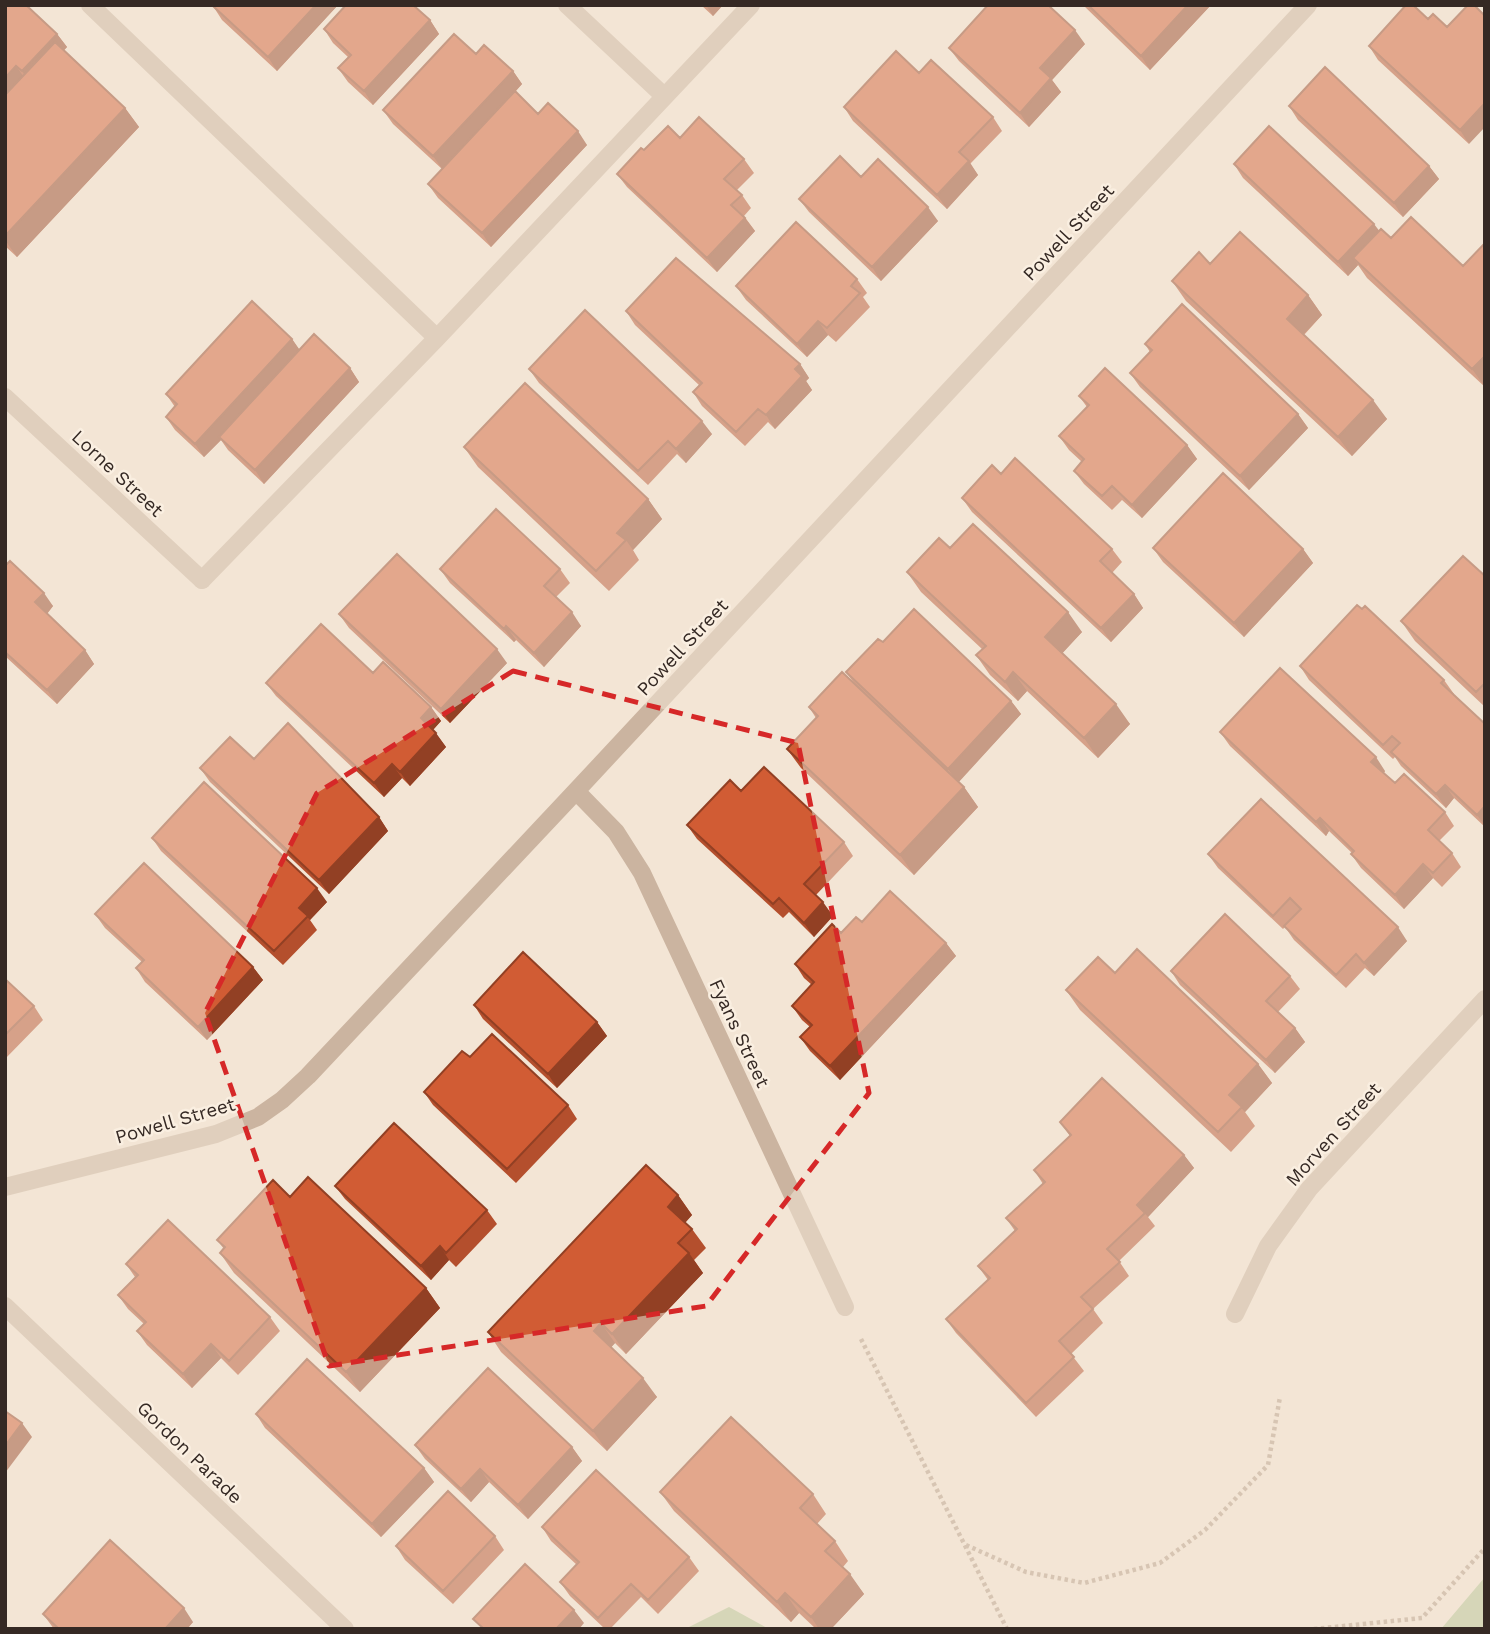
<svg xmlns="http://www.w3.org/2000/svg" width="1490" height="1634" viewBox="0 0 1490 1634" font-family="'Work Sans',sans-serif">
  <rect width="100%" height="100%" fill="#f3e5d5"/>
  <path fill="#b3c394" d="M 1485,1577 L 1485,1629 L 1441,1629 Z
    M 729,1607 L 769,1629 L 685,1629 Z"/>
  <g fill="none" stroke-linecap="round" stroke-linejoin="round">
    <path stroke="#b79e8a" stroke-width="4.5" stroke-dasharray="3.5 3.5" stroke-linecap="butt" d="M 861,1339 L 1007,1629
      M 966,1545 L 1026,1572 L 1084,1583 L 1160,1563 L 1205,1530 L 1268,1465 L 1280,1397
      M 1314,1629 L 1422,1618 L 1485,1548"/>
    <path stroke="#cbb4a0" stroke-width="18" d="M 90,5 L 437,338
      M 202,580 L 437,338 L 751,5"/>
    <path stroke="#cbb4a0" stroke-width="18" d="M 567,5 L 664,96
      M 5,397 L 202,580
      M 576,791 L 616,832 L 642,873 L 845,1307
      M 5,1187 L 216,1134 L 258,1117 L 282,1100 L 308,1076 L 576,791 L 1308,5
      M 5,1306 L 345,1629
      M 1235,1314 L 1268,1246 L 1309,1189 L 1485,999"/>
  </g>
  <path fill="#b44f2d" d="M 5,5 L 57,34 L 67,47 L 64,50 L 125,108 L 139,127 L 17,257 L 5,246 Z
    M 213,5 L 338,5 L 277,71 L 222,20 L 213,6 Z
    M 346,5 L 419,5 L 416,8 L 430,20 L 439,34 L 373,105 L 348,82 L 338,68 L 348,57 L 333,43 L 324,29 Z
    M 701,5 L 723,5 L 713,16 Z
    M 1083,5 L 1211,5 L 1150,70 Z
    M 1406,5 L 1469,144 L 1378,60 L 1369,46 Z
    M 1085,44 L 1052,80 L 1061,92 L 1029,127 L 959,61 L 949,48 Z
    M 476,54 L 513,71 L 522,84 L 515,92 L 538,114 L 587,145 L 491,247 L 438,198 L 428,184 L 442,169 L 393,124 L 383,110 Z
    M 919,73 L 993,117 L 1002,131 L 970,164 L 978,175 L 947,209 L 853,121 L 844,107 Z
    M 1289,106 L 1429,166 L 1439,179 L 1403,217 L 1298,120 Z
    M 680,138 L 744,159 L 754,173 L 737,190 L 742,195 L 751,208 L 744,216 L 755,231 L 717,272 L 627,187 L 617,174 L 644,150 Z
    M 1234,164 L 1379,231 L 1391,238 L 1463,266 L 1485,243 L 1485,387 L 1367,278 L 1358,265 L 1348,276 L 1243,178 Z
    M 861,177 L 938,221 L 881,281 L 809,212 L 799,199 Z
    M 1210,264 L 1308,295 L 1322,315 L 1304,335 L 1387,419 L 1352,456 L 1186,301 L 1172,281 Z
    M 857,279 L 867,293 L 863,297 L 870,307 L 836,342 L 828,335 L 807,357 L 746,300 L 736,286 Z
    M 626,311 L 800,364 L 809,378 L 806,381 L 812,390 L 775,429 L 768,422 L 745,446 L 702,406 L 693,392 L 699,385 L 635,325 Z
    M 292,339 L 299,350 L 350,368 L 359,382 L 264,484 L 228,450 L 221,440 L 204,457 L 175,430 L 166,417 L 175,407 L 166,394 Z
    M 1145,344 L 1298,414 L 1308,428 L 1249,490 L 1140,387 L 1130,373 L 1150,352 Z
    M 529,369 L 712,434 L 686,463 L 677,454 L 648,485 L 539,383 Z
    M 1079,396 L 1187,445 L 1197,459 L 1142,518 L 1122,500 L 1112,510 L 1084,484 L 1074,471 L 1082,462 L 1069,450 L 1059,436 L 1087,407 Z
    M 464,447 L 648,499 L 662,519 L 633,550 L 639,560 L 609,591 L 478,467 Z
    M 1001,474 L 1112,549 L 1122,562 L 1112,573 L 1134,594 L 1143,608 L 1111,642 L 972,512 L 962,498 Z
    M 950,548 L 1082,632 L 1062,653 L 1130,724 L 1098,758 L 1027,691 L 1018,701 L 990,675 L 976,655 L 982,649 L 921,592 L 907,572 Z
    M 1153,548 L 1303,549 L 1313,563 L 1244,637 L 1163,562 Z
    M 5,566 L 53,606 L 47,614 L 85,650 L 94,664 L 57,704 L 6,657 L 5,658 Z
    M 440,569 L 560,569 L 570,583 L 556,597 L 581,626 L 544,667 L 516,640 L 514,642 L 450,583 Z
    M 1485,576 L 1485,707 L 1415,641 L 1401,621 Z
    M 339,614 L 507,663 L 450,723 L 349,628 Z
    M 883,642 L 1011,701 L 1021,714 L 958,782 L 964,787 L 978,807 L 914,875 L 801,768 L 787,749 L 816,718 L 809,707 L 854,683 L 846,672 Z
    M 1300,666 L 1444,680 L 1454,694 L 1453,694 L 1485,724 L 1485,827 L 1454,798 L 1446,808 L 1401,766 L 1395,757 L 1393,759 L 1309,680 Z
    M 373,673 L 431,707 L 441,721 L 433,730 L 446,747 L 410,786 L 402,778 L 384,797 L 276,696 L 266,683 Z
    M 1220,732 L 1385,771 L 1384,773 L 1395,783 L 1445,812 L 1454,826 L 1439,841 L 1452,853 L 1461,867 L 1442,887 L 1433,878 L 1404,909 L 1361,868 L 1351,854 L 1352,853 L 1329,831 L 1326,836 L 1230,746 Z
    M 200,768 L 379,817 L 388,831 L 329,894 L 210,782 Z
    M 741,791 L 844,842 L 853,856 L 816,895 L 833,916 L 814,937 L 789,912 L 783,918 L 697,839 L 687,825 Z
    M 152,838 L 327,902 L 310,920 L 317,930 L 283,965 L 161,851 Z
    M 1208,854 L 1407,941 L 1374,976 L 1365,968 L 1346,988 L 1294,940 L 1285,927 L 1283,929 L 1218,868 Z
    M 95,914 L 253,967 L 263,980 L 207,1040 L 145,982 L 136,968 L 142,962 L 105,928 Z
    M 862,922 L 946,943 L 956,956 L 840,1080 L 810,1051 L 800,1037 L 810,1027 L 802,1020 L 792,1006 L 812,985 L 804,978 L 795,964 Z
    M 1171,971 L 1290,976 L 1300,989 L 1278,1012 L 1295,1028 L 1305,1042 L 1275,1073 L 1180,985 Z
    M 1115,973 L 1258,1064 L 1272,1083 L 1245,1112 L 1255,1126 L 1231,1152 L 1080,1010 L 1066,990 Z
    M 5,979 L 34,1006 L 43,1020 L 5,1059 Z
    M 474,1005 L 597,1022 L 607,1036 L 557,1088 L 483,1019 Z
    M 470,1057 L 568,1105 L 577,1119 L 516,1183 L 433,1105 L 424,1092 Z
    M 1060,1122 L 1184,1155 L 1194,1168 L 1148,1217 L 1155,1226 L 1119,1261 L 1129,1276 L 1093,1309 L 1103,1323 L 1071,1354 L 1084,1371 L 1036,1417 L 956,1333 L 946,1319 L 988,1280 L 978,1266 L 1015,1231 L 1006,1218 L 1043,1184 L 1034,1170 L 1070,1136 Z
    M 335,1186 L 487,1210 L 497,1224 L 456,1267 L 449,1260 L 431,1280 L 345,1199 Z
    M 678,1195 L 692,1215 L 685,1223 L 692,1229 L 706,1248 L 694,1260 L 703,1273 L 626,1354 L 615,1343 L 611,1347 L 657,1397 L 607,1451 L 501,1352 L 488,1332 Z
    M 290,1197 L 426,1288 L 440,1308 L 360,1392 L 234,1273 L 220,1253 L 224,1249 L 217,1240 Z
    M 126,1264 L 270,1317 L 280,1331 L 238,1375 L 221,1358 L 192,1388 L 147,1345 L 137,1331 L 144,1324 L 128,1309 L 118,1295 L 135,1277 Z
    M 256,1414 L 424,1468 L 434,1482 L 381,1537 L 265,1428 Z
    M 415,1445 L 572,1447 L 582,1461 L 528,1519 L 489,1482 L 471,1502 L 425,1459 Z
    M 660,1492 L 813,1494 L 826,1514 L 817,1524 L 835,1541 L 848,1561 L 843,1567 L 864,1594 L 831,1629 L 816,1629 L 799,1613 L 791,1622 L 674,1511 Z
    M 542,1527 L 689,1557 L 699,1571 L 658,1614 L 641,1597 L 610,1629 L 605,1629 L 570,1596 L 560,1582 L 577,1565 L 551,1541 Z
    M 495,1536 L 504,1550 L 453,1604 L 405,1560 L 396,1546 Z
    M 43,1614 L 193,1622 L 187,1629 L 54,1629 Z"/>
  <path fill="#924024" d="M 316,5 L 338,5 L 277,71 L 268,57 Z
    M 706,5 L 723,5 L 713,16 Z
    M 1188,5 L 1211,5 L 1150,70 L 1141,56 Z
    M 430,20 L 439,34 L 373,105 L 364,91 Z
    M 1075,30 L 1085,44 L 1052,80 L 1061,92 L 1029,127 L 1020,113 L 1040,68 Z
    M 57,34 L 67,47 L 31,85 L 22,71 Z
    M 16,66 L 26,80 L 5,102 L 5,78 Z
    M 513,71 L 522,84 L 443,170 L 433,156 Z
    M 1485,103 L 1485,127 L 1469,144 L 1460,130 Z
    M 125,108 L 139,127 L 17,257 L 5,240 L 5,236 Z
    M 578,131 L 587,145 L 491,247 L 482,233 Z
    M 969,161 L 978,175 L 947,209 L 937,195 Z
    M 1429,166 L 1439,179 L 1403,217 L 1394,203 Z
    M 928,207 L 938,221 L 881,281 L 872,267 Z
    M 745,218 L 755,231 L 717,272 L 707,258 Z
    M 1374,224 L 1384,237 L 1353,258 L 1358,265 L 1348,276 L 1338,262 Z
    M 1308,295 L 1322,315 L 1300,338 L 1287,319 Z
    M 818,321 L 828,335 L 807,357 L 797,344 Z
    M 292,339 L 302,353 L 219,437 L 221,440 L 204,457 L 195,444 Z
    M 1485,356 L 1485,387 L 1472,369 Z
    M 800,364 L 809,378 L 806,381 L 812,390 L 775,429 L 766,415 L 795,369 Z
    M 350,368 L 359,382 L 264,484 L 255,470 Z
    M 1373,400 L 1387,419 L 1352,456 L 1338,437 Z
    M 1298,414 L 1308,428 L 1249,490 L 1240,476 Z
    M 702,421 L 712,434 L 686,463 L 676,449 Z
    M 1187,445 L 1197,459 L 1142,518 L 1132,505 Z
    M 648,499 L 662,519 L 633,550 L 626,540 L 617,533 Z
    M 1303,549 L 1313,563 L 1244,637 L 1234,623 Z
    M 44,593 L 53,606 L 45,616 L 35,602 Z
    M 1134,594 L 1143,608 L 1111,642 L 1101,628 Z
    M 572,612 L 581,626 L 544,667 L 534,653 Z
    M 1068,612 L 1082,632 L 1059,657 L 1045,637 Z
    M 506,626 L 516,640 L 514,642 L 504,629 Z
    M 497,649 L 507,663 L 450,723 L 441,709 Z
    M 85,650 L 94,664 L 57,704 L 47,690 Z
    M 1013,672 L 1027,691 L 1018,701 L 1005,682 Z
    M 1011,701 L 1021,714 L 958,783 L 948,769 Z
    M 1116,704 L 1130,724 L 1098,758 L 1084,738 Z
    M 431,707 L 441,721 L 431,732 L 421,718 Z
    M 436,733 L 446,747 L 410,786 L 400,772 Z
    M 1376,757 L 1385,771 L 1381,776 L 1371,762 Z
    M 392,764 L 402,778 L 384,797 L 374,783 Z
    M 1445,785 L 1454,798 L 1446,808 L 1436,794 Z
    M 964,787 L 978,807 L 914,875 L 900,855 Z
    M 1485,806 L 1485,826 L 1477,815 Z
    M 379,817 L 388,831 L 329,894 L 319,880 Z
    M 1320,818 L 1329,831 L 1326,836 L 1316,822 Z
    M 1423,864 L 1433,878 L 1404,909 L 1395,895 Z
    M 317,888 L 327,902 L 310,920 L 299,908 Z
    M 823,902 L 833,916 L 814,937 L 804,923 Z
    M 1398,927 L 1407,941 L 1374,976 L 1364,963 Z
    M 946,943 L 956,956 L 840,1080 L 830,1066 Z
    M 253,967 L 263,980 L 207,1040 L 198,1027 Z
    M 597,1022 L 607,1036 L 557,1088 L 548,1074 Z
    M 1295,1028 L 1305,1042 L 1275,1073 L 1266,1060 Z
    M 1258,1064 L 1272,1083 L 1245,1112 L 1229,1095 Z
    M 1184,1155 L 1194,1168 L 1148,1217 L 1137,1205 Z
    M 678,1195 L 692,1215 L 682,1226 L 668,1207 Z
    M 440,1246 L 449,1260 L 431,1280 L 421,1266 Z
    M 689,1253 L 703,1273 L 626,1354 L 612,1334 Z
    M 426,1288 L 440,1308 L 360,1392 L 346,1372 Z
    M 601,1323 L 615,1343 L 608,1351 L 594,1331 Z
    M 211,1344 L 221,1358 L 192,1388 L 183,1374 Z
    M 643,1378 L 657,1397 L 607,1451 L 593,1431 Z
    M 22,1423 L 32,1437 L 5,1473 L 5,1446 Z
    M 572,1447 L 582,1461 L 528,1519 L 518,1505 Z
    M 424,1468 L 434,1482 L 381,1537 L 372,1524 Z
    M 480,1469 L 489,1482 L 471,1502 L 461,1489 Z
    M 850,1574 L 864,1594 L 831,1629 L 819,1629 L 811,1617 Z
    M 785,1593 L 799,1613 L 791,1622 L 777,1602 Z
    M 184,1608 L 193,1622 L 187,1629 L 165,1629 Z
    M 574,1610 L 584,1623 L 579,1629 L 556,1629 Z"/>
  <path fill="#d15c34" stroke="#924024" stroke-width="2" d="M 5,5 L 26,5 L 57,34 L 22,71 L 16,66 L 5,78 Z
    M 213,5 L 316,5 L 268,57 L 213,6 Z
    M 346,5 L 413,5 L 430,20 L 364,91 L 338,68 L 351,55 L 324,29 Z
    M 988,5 L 1048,5 L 1075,30 L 1040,68 L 1051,78 L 1020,113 L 949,48 Z
    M 1088,5 L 1188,5 L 1141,56 Z
    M 1406,5 L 1413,5 L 1428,19 L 1433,14 L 1447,27 L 1468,5 L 1474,5 L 1485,16 L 1485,103 L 1460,130 L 1369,46 Z
    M 454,34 L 476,54 L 484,45 L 513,71 L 433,156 L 383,110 Z
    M 55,42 L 125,108 L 5,236 L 5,95 Z
    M 896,51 L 919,73 L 931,60 L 993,117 L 959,152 L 969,161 L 937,195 L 844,107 Z
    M 1325,67 L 1429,166 L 1394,203 L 1289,106 Z
    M 515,91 L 538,114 L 548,103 L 578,131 L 482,233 L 428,184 Z
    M 699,117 L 744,159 L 724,179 L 742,195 L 731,205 L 745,218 L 707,258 L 617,174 L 641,148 L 644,150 L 668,126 L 680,138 Z
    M 1269,126 L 1374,224 L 1338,262 L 1234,164 Z
    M 840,156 L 861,177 L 878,159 L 928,207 L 872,267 L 799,199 Z
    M 1411,217 L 1463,266 L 1485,243 L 1485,356 L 1472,369 L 1353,258 L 1381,229 L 1391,238 Z
    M 796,222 L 857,279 L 851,286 L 860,293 L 827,328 L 818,321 L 797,344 L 736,286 Z
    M 1240,232 L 1308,295 L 1287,319 L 1373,400 L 1338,437 L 1172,281 L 1199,252 L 1210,264 Z
    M 676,258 L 800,364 L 795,369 L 802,376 L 766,415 L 758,409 L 736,432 L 693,392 L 702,383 L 626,311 Z
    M 252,301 L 292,339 L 195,444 L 166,417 L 177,404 L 166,394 Z
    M 1182,304 L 1298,414 L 1240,476 L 1130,373 L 1152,350 L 1145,344 Z
    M 585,310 L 702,421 L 676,449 L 668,441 L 638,471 L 529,369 Z
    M 314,334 L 350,368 L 255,470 L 219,437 Z
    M 1105,368 L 1187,445 L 1132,505 L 1112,486 L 1102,496 L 1074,471 L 1084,459 L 1059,436 L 1089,405 L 1079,396 Z
    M 525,383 L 648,499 L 617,533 L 626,540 L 596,571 L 464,447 Z
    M 1015,458 L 1112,549 L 1100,561 L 1134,594 L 1101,628 L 962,498 L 992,465 L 1001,474 Z
    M 1223,473 L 1303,549 L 1234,623 L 1153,548 Z
    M 496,509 L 560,569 L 544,586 L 572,612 L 534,653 L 506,626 L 504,629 L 440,569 Z
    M 973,524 L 1068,612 L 1045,637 L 1116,704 L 1084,738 L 1013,672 L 1005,682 L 976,655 L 986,646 L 907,572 L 939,538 L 950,548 Z
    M 397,554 L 497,649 L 441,709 L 339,614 Z
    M 1463,556 L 1485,576 L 1485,683 L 1476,692 L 1401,621 Z
    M 10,561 L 44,593 L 35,602 L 85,650 L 47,690 L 5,652 L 5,566 Z
    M 1357,605 L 1362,609 L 1365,606 L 1444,680 L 1441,683 L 1485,724 L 1485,806 L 1477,815 L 1445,785 L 1436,794 L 1391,752 L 1400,743 L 1392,736 L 1383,745 L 1300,666 Z
    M 914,609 L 1011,701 L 948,769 L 846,672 L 878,639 L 883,642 Z
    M 321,624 L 373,673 L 383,662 L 431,707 L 421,718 L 436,733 L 400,772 L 392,764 L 374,783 L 266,683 Z
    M 1280,668 L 1376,757 L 1371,762 L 1395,783 L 1404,774 L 1445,812 L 1428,830 L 1452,853 L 1433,873 L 1423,864 L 1395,895 L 1351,854 L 1354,851 L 1320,818 L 1316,822 L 1220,732 Z
    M 842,672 L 964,787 L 900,855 L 787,749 L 818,716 L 809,707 Z
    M 288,723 L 379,817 L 319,880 L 200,768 L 230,737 L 254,759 Z
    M 764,767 L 844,842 L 804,884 L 823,902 L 804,923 L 779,898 L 773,904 L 687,825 L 730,780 L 741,791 Z
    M 204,782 L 317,888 L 299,908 L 308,916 L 274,951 L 152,838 Z
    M 1261,799 L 1398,927 L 1364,963 L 1356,954 L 1336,975 L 1284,926 L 1301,909 L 1290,898 L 1273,916 L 1208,854 Z
    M 144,863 L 253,967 L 198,1027 L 136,968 L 144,960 L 95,914 Z
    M 890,891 L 946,943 L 830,1066 L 800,1037 L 812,1025 L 792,1006 L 814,982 L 795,964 L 832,924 L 841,933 L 856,917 L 862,922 Z
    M 1225,914 L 1290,976 L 1266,1001 L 1295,1028 L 1266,1060 L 1171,971 Z
    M 1137,949 L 1258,1064 L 1229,1095 L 1242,1107 L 1218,1132 L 1066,990 L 1098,957 L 1115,973 Z
    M 523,952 L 597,1022 L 548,1074 L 474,1005 Z
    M 5,979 L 34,1006 L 5,1035 Z
    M 492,1034 L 568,1105 L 507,1169 L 424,1092 L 462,1051 L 470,1057 Z
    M 1102,1078 L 1184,1155 L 1137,1205 L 1145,1213 L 1107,1249 L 1120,1262 L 1081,1297 L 1093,1309 L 1059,1341 L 1074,1357 L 1026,1403 L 946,1319 L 990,1278 L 978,1266 L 1017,1229 L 1006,1218 L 1045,1182 L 1034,1170 L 1071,1135 L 1060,1122 Z
    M 394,1123 L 487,1210 L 446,1253 L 440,1246 L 421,1266 L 335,1186 Z
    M 646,1165 L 678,1195 L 668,1207 L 692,1229 L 678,1243 L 689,1253 L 612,1334 L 601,1323 L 594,1331 L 643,1378 L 593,1431 L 488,1332 Z
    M 308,1177 L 426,1288 L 346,1372 L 220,1253 L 225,1247 L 217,1240 L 273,1180 L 290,1197 Z
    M 168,1220 L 270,1317 L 229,1361 L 211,1344 L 183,1374 L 137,1331 L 146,1322 L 118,1295 L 138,1275 L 126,1264 Z
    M 307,1359 L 424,1468 L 372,1524 L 256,1414 Z
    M 488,1368 L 572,1447 L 518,1505 L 480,1469 L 461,1489 L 415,1445 Z
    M 5,1411 L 22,1423 L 5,1446 Z
    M 731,1417 L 813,1494 L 800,1508 L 835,1541 L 825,1551 L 850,1574 L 811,1617 L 785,1593 L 777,1602 L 660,1492 Z
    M 596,1470 L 689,1557 L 648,1600 L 631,1584 L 598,1618 L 560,1582 L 579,1562 L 542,1527 Z
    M 448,1491 L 495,1536 L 443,1591 L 396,1546 Z
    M 110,1540 L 184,1608 L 165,1629 L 59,1629 L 43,1614 Z
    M 525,1564 L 574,1610 L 556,1629 L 484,1629 L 473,1619 Z"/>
  <path d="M0 0H1490V1634H0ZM 513,671 L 798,743 L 869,1093 L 706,1306 L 329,1366 L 205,1013 L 317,793 Z" fill="#f3e5d5" fill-opacity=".55" fill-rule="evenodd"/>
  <path fill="none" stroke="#d62828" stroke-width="5" stroke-dasharray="14 9" stroke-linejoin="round" d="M 513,671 L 798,743 L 869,1093 L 706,1306 L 329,1366 L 205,1013 L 317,793 Z"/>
  <g text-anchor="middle" stroke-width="5" stroke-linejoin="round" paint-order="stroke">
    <g font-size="19" fill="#352924" stroke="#faefe1">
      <text transform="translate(1068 232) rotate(-47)" y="7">Powell Street</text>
      <text transform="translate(118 473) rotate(43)" y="7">Lorne Street</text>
      <text transform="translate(682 647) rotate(-47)" y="7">Powell Street</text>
      <text transform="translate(740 1033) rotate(65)" y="7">Fyans Street</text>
      <text transform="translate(175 1120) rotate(-16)" y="7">Powell Street</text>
      <text transform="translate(1333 1134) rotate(-48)" y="7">Morven Street</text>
      <text transform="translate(190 1452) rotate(44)" y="7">Gordon Parade</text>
    </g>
  </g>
  <rect width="1490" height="1634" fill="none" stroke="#352924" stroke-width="14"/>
</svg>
